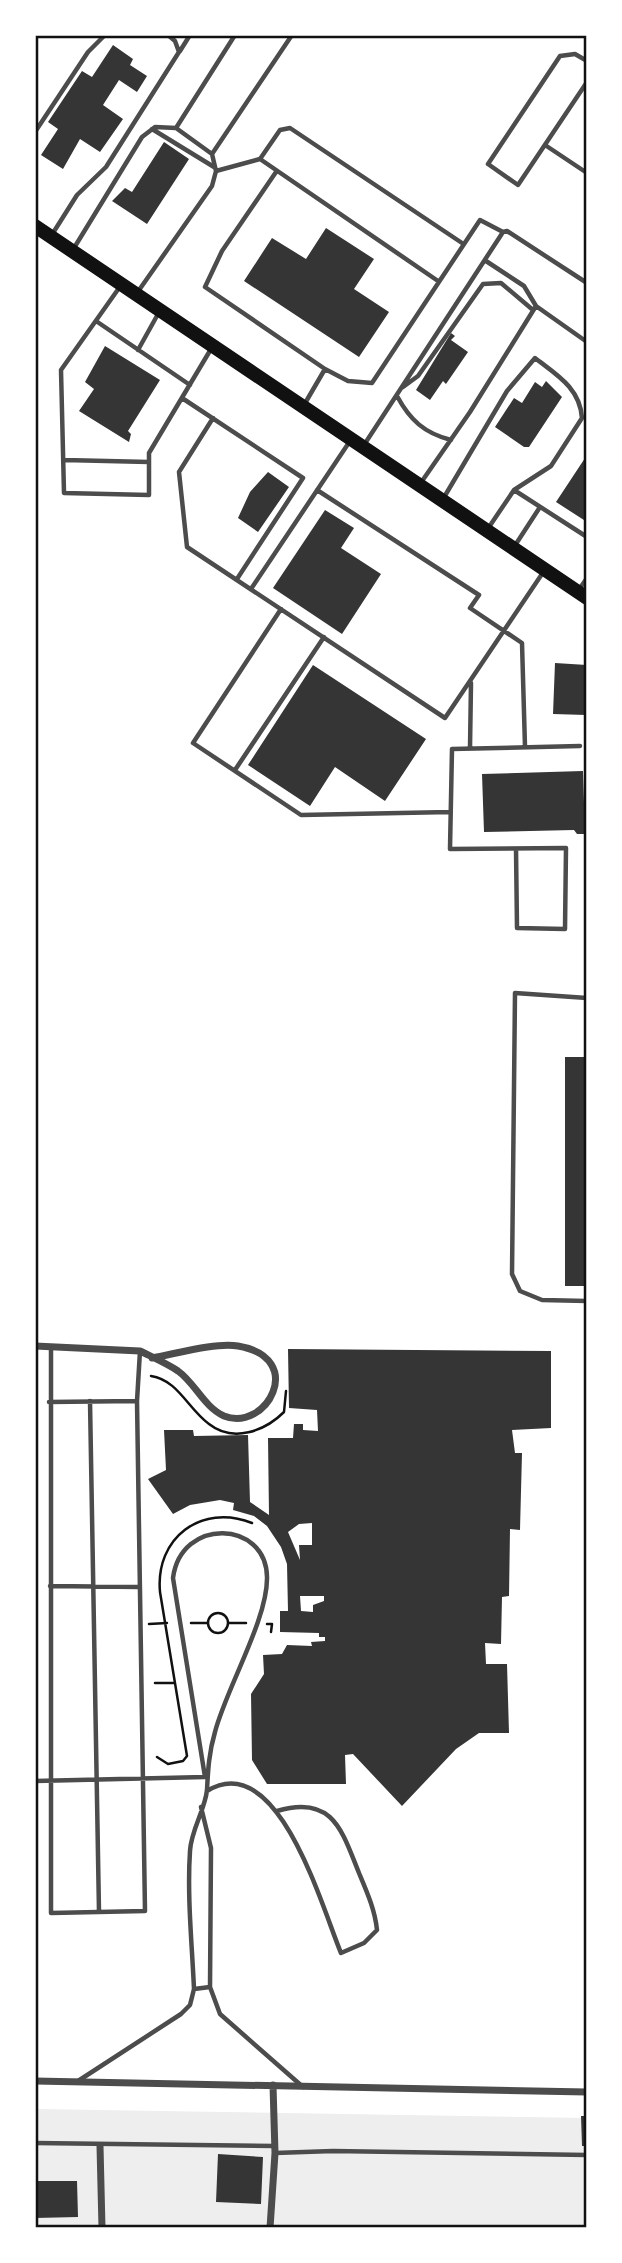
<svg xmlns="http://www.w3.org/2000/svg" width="622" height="2263" viewBox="0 0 622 2263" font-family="'Sofia Sans Condensed',sans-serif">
  <rect width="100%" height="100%" fill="#fff"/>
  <path fill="#eee" d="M 35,2109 L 587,2118 L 587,2228 L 35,2228 Z"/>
  <path fill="#353535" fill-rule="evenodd" d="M 113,45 L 133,59 L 130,65 L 147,76 L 137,92 L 119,80 L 103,105 L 123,119 L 100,152 L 80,139 L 63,169 L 41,155 L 58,129 L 48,122 L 82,71 L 92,77 Z
    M 164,142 L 189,159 L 147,224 L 112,201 L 125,188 L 132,192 Z
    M 326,228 L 374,259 L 354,289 L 389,312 L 359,357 L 244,281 L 272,238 L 306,259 Z
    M 451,333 L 455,336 L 451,340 L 468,352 L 446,384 L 443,381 L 430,400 L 416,390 Z
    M 105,346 L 160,380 L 128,431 L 131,434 L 129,442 L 79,411 L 94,389 L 85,382 Z
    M 546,381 L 562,397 L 529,447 L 524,447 L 495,427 L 514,398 L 522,403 L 535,382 L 542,387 Z
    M 587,455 L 587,522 L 556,502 Z
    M 268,472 L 289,487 L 258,532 L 238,518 L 250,492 Z
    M 325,510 L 354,528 L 341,548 L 381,574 L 342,634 L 273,588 Z
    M 555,663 L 587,665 L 586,715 L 553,714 Z
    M 313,665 L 426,739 L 385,801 L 335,767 L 310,806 L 248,765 Z
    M 583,771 L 585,834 L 577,834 L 574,830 L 484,832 L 482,774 Z
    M 565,1057 L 587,1057 L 587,1286 L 565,1286 Z
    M 288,1349 L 551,1351 L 551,1428 L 512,1430 L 515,1453 L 522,1453 L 520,1530 L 510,1529 L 509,1596 L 502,1597 L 501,1644 L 485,1643 L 486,1664 L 507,1664 L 509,1733 L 479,1733 L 456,1749 L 402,1806 L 353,1754 L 345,1755 L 346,1784 L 267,1784 L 252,1760 L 251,1694 L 264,1674 L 263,1655 L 282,1654 L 287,1645 L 312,1646 L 311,1642 L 325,1641 L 325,1637 L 319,1637 L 319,1633 L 280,1632 L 280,1611 L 288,1611 L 287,1564 L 281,1547 L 267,1526 L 254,1516 L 233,1510 L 234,1503 L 220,1500 L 190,1505 L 173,1514 L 148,1479 L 166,1470 L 164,1430 L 193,1430 L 194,1436 L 248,1435 L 250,1502 L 269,1515 L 268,1438 L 293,1438 L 294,1424 L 303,1424 L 303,1430 L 318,1431 L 317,1410 L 289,1408 ZM 312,1523 L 312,1545 L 299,1545 L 300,1560 L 288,1532 L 299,1524 ZM 300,1596 L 324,1596 L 324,1601 L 313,1605 L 313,1612 L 301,1611 Z
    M 581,2116 L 587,2116 L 587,2146 L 582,2146 Z
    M 218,2154 L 263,2157 L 261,2204 L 216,2202 Z
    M 35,2181 L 77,2181 L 78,2217 L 35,2218 Z"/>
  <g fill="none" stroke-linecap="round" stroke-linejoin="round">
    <path stroke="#111" stroke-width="2.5" d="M 151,1376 C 178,1380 188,1409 209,1424 C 233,1443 265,1431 284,1412 L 286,1391
      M208 1623a10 10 0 1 1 20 0a10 10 0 1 1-20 0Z
      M 191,1623 L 208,1623
      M 229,1623 L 246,1623
      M 149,1624 L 167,1623
      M 267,1624 L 272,1624 L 271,1632
      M 155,1683 L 175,1683
      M 157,1757 L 168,1764 L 183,1761 L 187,1756 L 160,1592 C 155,1538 201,1503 252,1523"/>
    <path stroke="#4c4c4c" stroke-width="4.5" d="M 180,51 L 190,35
      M 587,61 L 575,54 L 560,56 L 488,164 L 518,185 L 587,82
      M 176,128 L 235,35
      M 152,129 L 214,167
      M 35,132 L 88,52 L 105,35
      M 545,145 L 587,173
      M 212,154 L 292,35
      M 216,171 L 260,159
      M 276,172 L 222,251 L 205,287 L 325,369 L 304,405
      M 53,233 L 77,195 L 106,167 L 179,52 L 175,41 L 168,35
      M 74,248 L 142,137 L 155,127 L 176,128 L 212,154 L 216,171 L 212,186 L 137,293
      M 438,281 L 260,159 L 280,130 L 290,128 L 462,243
      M 119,288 L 61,370 L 64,493 L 149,495 L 149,453 L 211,349
      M 536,306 L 587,342
      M 96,321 L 190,385
      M 138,350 L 158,314
      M 325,369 L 348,381 L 372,383 L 480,220 L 503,232 L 507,231 L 587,283
      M 403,387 L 418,376 L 483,284 L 501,283 L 533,310
      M 397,396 C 410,420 424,433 451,440
      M 182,398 L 303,478 L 237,579
      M 213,418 L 179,472 L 187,547 L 445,718 L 544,571
      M 364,445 L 503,232
      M 64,460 L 149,462
      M 420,484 L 470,412 L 536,306 L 524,286 L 486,261
      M 317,490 L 479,595 L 470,608 L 522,643 L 525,747
      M 514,490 L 587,537
      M 443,499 L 507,391 L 535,358 C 557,375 580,388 582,418 L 551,466 L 514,490 L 487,530
      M 514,547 L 540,507
      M 580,588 L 587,578
      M 251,589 L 350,441
      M 281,609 L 193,743 L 301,815 L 450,812
      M 470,748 L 471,683
      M 235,770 L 324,637
      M 516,849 L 517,928 L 565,929 L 566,848 L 450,849 L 452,749 L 580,746
      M 587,998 L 515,993 L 512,1274 L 520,1291 L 542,1300 L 587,1301
      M 51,1347 L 51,1913 L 145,1911 L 137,1401 L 140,1351
      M 90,1401 L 99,1912
      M 49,1402 L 137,1401
      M 50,1586 L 140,1587
      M 35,1781 L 205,1777 L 173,1578 C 181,1517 266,1520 267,1577 C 268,1619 226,1689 215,1732 C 209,1752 208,1770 207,1790 C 205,1810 191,1830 190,1851 C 187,1896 192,1944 194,1989 L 190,2005 L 181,2014 L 78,2081
      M 207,1791 C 278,1747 322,1908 341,1953 L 364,1943 L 377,1930 C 375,1910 367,1892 359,1873 C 342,1831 333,1794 277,1811
      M 201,1807 L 211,1848 L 210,1987 L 220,2014 L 303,2087
      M 194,1989 L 210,1987
      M 35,2143 L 274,2146
      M 275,2153 L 333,2151 L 587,2155"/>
    <path stroke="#4c4c4c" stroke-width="7" d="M 35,1346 L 140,1351 C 152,1357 166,1363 178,1371 C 195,1383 204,1407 224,1416 C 266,1433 308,1358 238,1346 C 216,1342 175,1354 152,1358
      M 35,2081 L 587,2092
      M 100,2146 L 102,2228
      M 270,2228 L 275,2153 L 273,2085"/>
    <path stroke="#111" stroke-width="14" d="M 35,226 L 587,598"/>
  </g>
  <rect width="622" height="2263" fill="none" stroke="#ffffff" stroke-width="74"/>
  <rect x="37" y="37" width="548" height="2189" fill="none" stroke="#111" stroke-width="2.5"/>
</svg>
